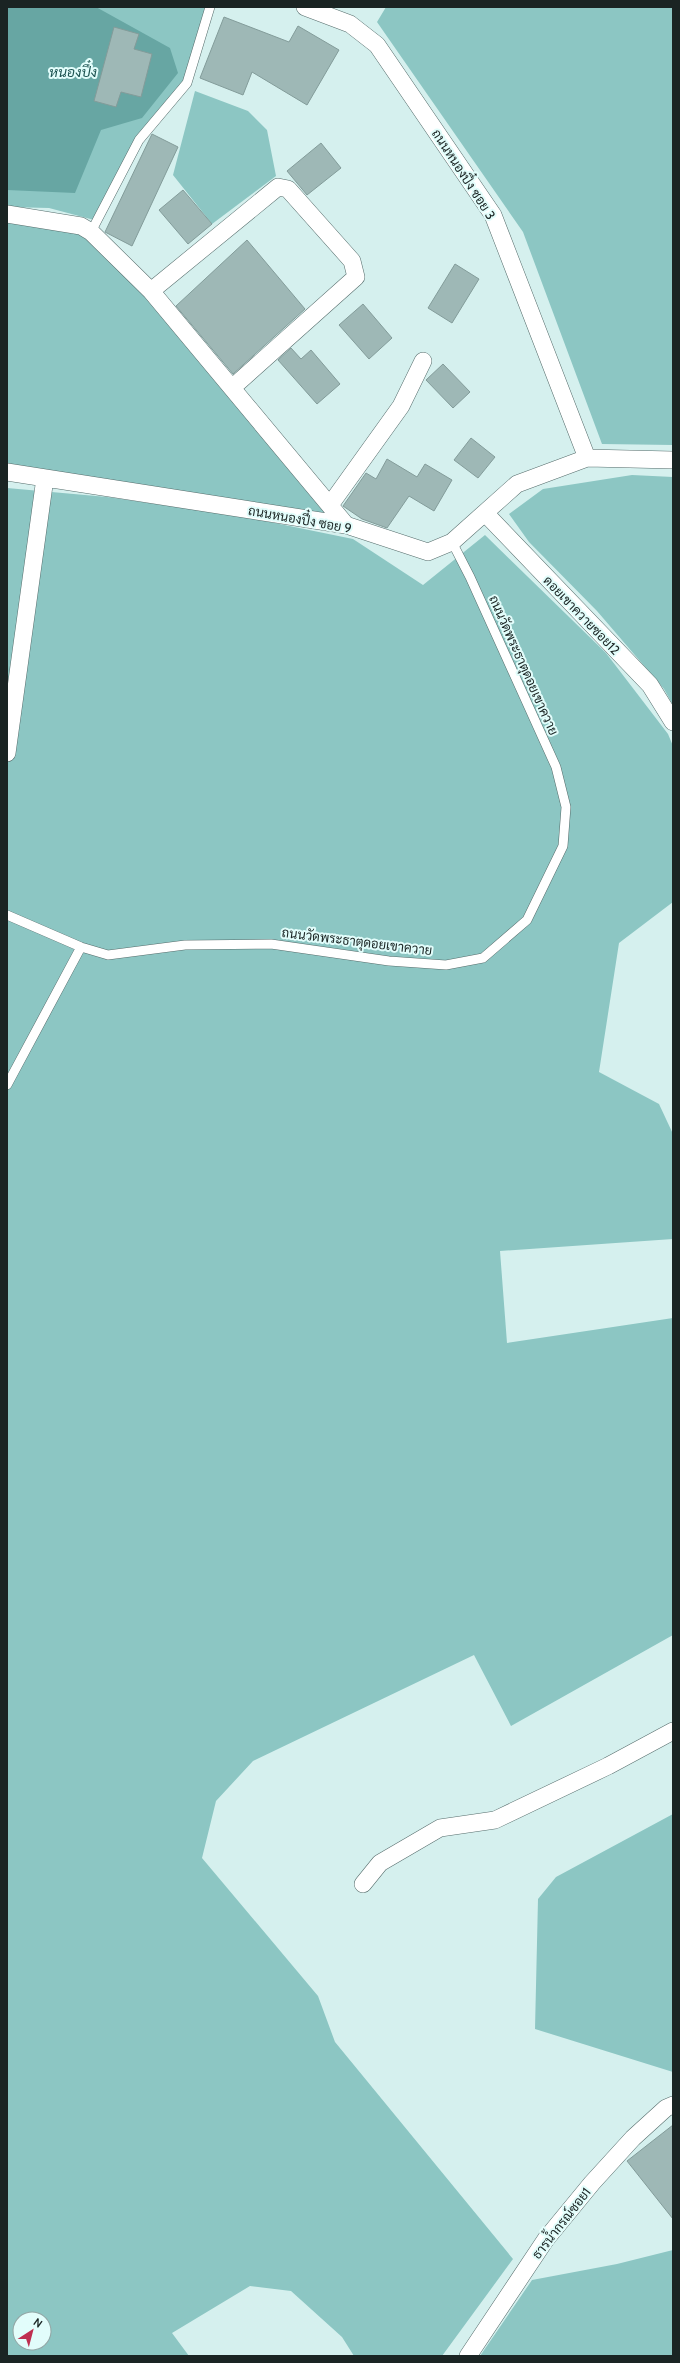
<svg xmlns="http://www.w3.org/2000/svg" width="680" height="2363" viewBox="0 0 680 2363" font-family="Cabin,Sarabun,sans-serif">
  <rect width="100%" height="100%" fill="#d5f0ee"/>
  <path fill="#8cc6c3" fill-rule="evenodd" d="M 7,7 L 210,7 L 187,83 L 139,140 L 98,221 L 49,208 L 7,207 Z
    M 386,7 L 673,7 L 673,445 L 602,444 L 523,232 L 377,22 Z
    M 195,91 L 248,111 L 267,130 L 276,176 L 212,224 L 173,175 Z
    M 7,221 L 91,232 L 346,525 L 7,472 Z
    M 632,475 L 673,477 L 673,705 L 664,689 L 597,611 L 529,542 L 509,514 L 543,489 Z
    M 7,488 L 107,497 L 246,517 L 353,539 L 423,585 L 485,535 L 606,653 L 668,734 L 673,746 L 673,902 L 619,943 L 599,1072 L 659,1104 L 673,1134 L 673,1239 L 500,1251 L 507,1343 L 673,1318 L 673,1635 L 511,1726 L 474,1655 L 253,1761 L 216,1801 L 202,1858 L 318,1996 L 335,2042 L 513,2259 L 442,2356 L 354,2356 L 342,2337 L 291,2291 L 250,2286 L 172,2333 L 189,2356 L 7,2356 ZM 20,2319 L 44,2319 L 44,2343 L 20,2343 Z
    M 673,1814 L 673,2072 L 535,2029 L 538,1899 L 556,1877 Z
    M 673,2250 L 673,2356 L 480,2356 L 532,2280 L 617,2264 Z"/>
  <path fill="#67a6a3" d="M 7,7 L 96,7 L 170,48 L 178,73 L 142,118 L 101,130 L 75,193 L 7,190 Z"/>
  <path fill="#9eb8b6" stroke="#839c9a" d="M 224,17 L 289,42 L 298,26 L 339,50 L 307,105 L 252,72 L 243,95 L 200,78 Z
    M 114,27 L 139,34 L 134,49 L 152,54 L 141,97 L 121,92 L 116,107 L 94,101 Z
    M 152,134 L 178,147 L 132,246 L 105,232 Z
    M 321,143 L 341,168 L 307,195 L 287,171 Z
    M 183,190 L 212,224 L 188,244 L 159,210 Z
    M 247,240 L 305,309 L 233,374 L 176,306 Z
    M 455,264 L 479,279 L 452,323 L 428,308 Z
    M 363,304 L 392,338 L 369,359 L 339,325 Z
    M 291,348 L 301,359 L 311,350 L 340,384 L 317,404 L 278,360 Z
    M 443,364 L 470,392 L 453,408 L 426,380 Z
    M 471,438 L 495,457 L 478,478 L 454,460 Z
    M 387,459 L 417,477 L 425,464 L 452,480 L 434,511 L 409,496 L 387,528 L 362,519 L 343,506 L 366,473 L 376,479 Z
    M 673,2125 L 673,2219 L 627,2161 Z"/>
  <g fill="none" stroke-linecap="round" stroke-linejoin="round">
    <defs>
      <path id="service" d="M 91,232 L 139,140 L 187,83 L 210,7
        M 7,915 L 81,947 L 108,955 L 185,945 L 271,944 L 389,961 L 446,965 L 483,958 L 527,920 L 563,846 L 566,807 L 556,767 L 470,577 L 452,542
        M 7,1085 L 81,947"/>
      <path id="minor" d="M 305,7 L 350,24 L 377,45 L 493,215 L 587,458
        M 7,214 L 81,226 L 91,232 L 151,291 L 346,525
        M 151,291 L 278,187 L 288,189 L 352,261 L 356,277 L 233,387
        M 7,472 L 346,525 L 428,552 L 452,542 L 517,484 L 587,458 L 673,460
        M 330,505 L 401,406 L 423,361
        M 485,513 L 650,685 L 673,722
        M 7,753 L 45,478
        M 363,1884 L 380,1863 L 440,1828 L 495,1820 L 608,1766 L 673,1731
        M 468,2356 L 546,2239 L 592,2183 L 633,2138 L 666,2108 L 673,2105"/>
    </defs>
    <use href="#service" stroke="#566d6c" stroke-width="10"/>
    <use href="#minor" stroke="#566d6c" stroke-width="18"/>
    <use href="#service" stroke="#fff" stroke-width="9"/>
    <use href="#minor" stroke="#fff" stroke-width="17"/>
  </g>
  <g text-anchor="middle" stroke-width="4" stroke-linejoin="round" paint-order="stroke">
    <g font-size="13" fill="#1a2423" stroke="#e2fdfb">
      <text transform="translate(464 174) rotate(57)" y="5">ถนนหนองปึ๋ง ซอย 3</text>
      <text transform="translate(300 519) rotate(10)" y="5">ถนนหนองปึ๋ง ซอย 9</text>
      <text transform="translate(582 615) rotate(46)" y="5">ดอยเขาควายซอย12</text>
      <text transform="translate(524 665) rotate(66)" y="5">ถนนวัดพระธาตุดอยเขาควาย</text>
      <text transform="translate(357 941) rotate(7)" y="5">ถนนวัดพระธาตุดอยเขาควาย</text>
      <text transform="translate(561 2223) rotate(-52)" y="5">ธารน้ำกรณ์ซอย1</text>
    </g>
    <g font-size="14" font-style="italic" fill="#1c5351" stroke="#e2fdfb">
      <text x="73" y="77">หนองปึ๋ง</text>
    </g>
  </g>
  <rect width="680" height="2363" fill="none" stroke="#1a2423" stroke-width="16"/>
  <g transform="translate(32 2331) rotate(36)"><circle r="19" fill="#e2fdfb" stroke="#92a6a5"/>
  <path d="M0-3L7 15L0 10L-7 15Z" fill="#bf2f50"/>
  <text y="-6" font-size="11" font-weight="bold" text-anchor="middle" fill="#1a2423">N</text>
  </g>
</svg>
